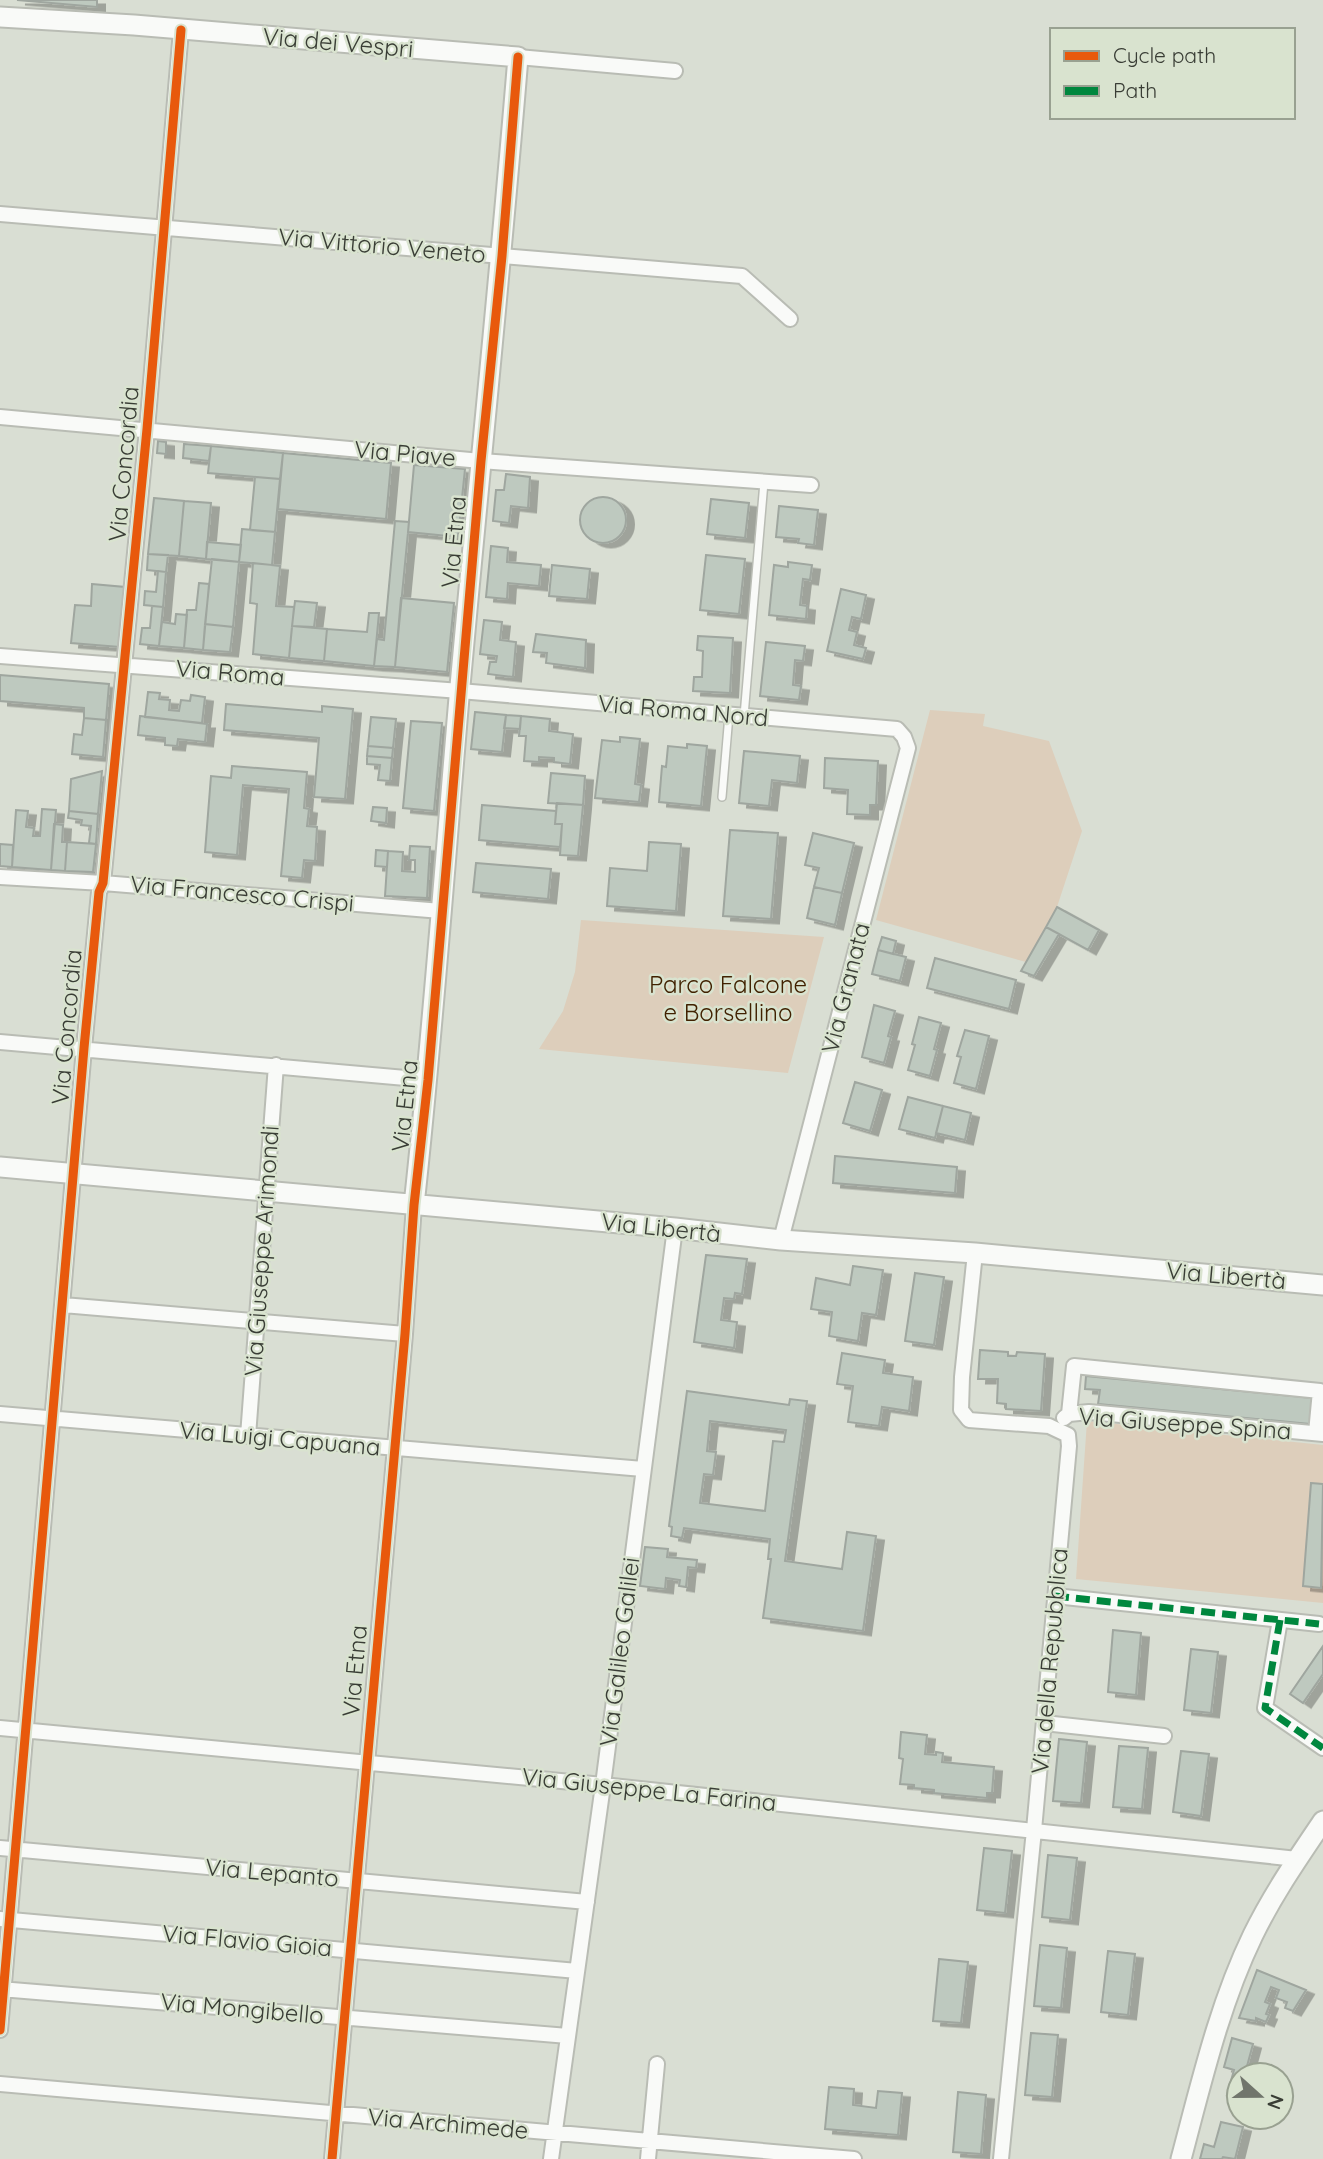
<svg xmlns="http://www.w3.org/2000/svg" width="1323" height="2159" viewBox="0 0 1323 2159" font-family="Quicksand,sans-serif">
  <defs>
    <filter id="shadow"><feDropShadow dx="8" dy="4.5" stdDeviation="0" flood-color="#0004"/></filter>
  </defs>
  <rect width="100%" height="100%" fill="#d9ded3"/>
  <path fill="#ddcebb" d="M 930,710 L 985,714 L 983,726 L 1049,741 L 1082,831 L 1057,907 L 1026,962 L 876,920 Z
    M 581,920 L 824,937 L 788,1073 L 539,1049 L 563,1011 L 575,972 Z
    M 1087,1421 L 1323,1445 L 1323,1603 L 1076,1579 Z"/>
  <path fill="#bec9bf" stroke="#9fa69f" stroke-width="2" fill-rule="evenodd" filter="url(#shadow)" d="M 17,0 L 97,0 L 97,7 Z
    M 158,441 L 166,442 L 166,454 L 157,453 Z
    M 184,444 L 211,446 L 209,461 L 183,458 Z
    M 211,446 L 283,453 L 280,479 L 208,473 Z
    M 283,453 L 391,463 L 386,519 L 278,509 Z
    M 414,465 L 465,469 L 458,537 L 408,532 Z
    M 506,474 L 530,477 L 528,508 L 511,506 L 509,523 L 493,521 L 496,490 L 504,490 Z
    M 255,477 L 280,479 L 275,532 L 250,530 Z
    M580 520a23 23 0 1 1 46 0a23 23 0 1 1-46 0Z
    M 154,498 L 184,501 L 179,556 L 148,554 Z
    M 711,499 L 749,503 L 745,538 L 707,534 Z
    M 184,501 L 211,503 L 206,559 L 179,556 Z
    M 779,506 L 818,510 L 814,545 L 798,543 L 799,539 L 776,537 Z
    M 395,521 L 409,522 L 395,667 L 374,666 L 377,639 L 384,640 Z
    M 242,529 L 275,532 L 272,565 L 239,562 Z
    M 207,542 L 241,545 L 239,562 L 206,559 Z
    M 491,546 L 508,548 L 507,562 L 541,565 L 539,586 L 508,583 L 507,599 L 486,597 Z
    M 148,554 L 168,555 L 166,572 L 147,570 Z
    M 706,555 L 745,559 L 739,614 L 700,610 Z
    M 212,559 L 239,562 L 233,627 L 205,624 Z
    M 788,562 L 812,565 L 810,580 L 803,579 L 800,605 L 807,606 L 806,619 L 769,615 L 774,565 L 788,567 Z
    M 253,563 L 280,566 L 276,606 L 294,607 L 289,658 L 253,654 L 257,604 L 250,603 Z
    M 552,565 L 590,569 L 587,599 L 549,596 Z
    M 158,571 L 166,572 L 163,607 L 144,605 L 145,591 L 156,592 Z
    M 199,583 L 209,584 L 203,650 L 184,648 L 187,610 L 196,610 Z
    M 92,584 L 125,587 L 120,647 L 71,643 L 75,605 L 91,606 Z
    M 841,589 L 866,595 L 861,619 L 852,617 L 849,630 L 857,632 L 854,645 L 866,648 L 863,659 L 827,651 Z
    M 401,598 L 454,603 L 447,672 L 395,667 Z
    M 295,601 L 317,603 L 314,627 L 292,626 Z
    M 152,606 L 163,607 L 159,646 L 140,644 L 142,628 L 150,628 Z
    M 369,613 L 379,613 L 374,666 L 324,661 L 327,629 L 367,632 Z
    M 176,614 L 187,615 L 184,648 L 159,646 L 162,622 L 175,624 Z
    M 484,620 L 502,622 L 500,640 L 516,642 L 513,677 L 488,674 L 490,662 L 496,662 L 497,656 L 480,654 Z
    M 205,624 L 233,627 L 230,652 L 203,650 Z
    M 292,626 L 327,629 L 324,661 L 289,658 Z
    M 536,634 L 586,640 L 585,668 L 546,663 L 547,653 L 533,652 Z
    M 698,636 L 733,638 L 730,693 L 693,691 L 694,677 L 702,677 L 703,651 L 697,650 Z
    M 766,642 L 805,646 L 803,661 L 795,660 L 793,685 L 801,686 L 799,700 L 760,696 Z
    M 0,675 L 109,684 L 106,720 L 84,718 L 84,708 L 0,701 Z
    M 148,692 L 160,693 L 159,699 L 170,700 L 169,710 L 179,711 L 181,700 L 190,701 L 191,695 L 205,697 L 202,723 L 145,717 Z
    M 226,704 L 322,712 L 322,706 L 353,709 L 345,799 L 314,797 L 319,738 L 224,730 Z
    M 475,712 L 506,715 L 502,752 L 471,749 Z
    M 506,715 L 521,716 L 520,729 L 504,728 Z
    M 140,716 L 207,724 L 205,742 L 178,739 L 177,746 L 165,745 L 165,738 L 138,735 Z
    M 521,716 L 550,719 L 549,731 L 573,734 L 570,764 L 554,762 L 554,758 L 539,757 L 539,762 L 524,761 L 526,736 L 519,736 Z
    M 371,717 L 396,719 L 393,748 L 368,746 Z
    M 84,718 L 106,720 L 103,757 L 72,754 L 74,734 L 82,735 Z
    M 411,721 L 442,723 L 434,811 L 403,808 Z
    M 620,737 L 640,739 L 635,784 L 641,785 L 639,802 L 595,798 L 602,740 L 620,742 Z
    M 687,744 L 707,746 L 701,806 L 659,802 L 662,766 L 666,767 L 668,746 L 687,748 Z
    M 368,746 L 393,748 L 392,758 L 367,756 Z
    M 744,751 L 800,756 L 797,783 L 772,780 L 769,806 L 739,803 Z
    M 367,756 L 392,758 L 390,781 L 378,780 L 380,765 L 367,764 Z
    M 825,758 L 878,761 L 876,805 L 870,805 L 870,815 L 847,814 L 848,790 L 824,788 Z
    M 232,766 L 307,772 L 304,808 L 309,809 L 307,826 L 317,827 L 315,861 L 304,860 L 302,878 L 281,876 L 289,789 L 243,785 L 237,855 L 205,852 L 211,776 L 231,778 Z
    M 102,771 L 98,814 L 69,811 L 71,779 Z
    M 551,773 L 585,776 L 583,805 L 548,803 Z
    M 557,803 L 583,805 L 578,856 L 560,855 L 562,824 L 555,824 Z
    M 482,805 L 556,811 L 555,824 L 562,824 L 560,847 L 479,840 Z
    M 373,807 L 387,808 L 386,823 L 371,821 Z
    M 42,809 L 56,810 L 51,870 L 12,867 L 16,810 L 28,811 L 26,827 L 34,828 L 33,836 L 40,836 Z
    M 69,811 L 98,814 L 96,844 L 89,843 L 91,826 L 81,825 L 82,820 L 68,818 Z
    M 54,824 L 63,825 L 62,842 L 67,842 L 65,871 L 51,870 Z
    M 730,830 L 778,833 L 771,919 L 723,916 Z
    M 813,833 L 854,843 L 842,893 L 814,887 L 819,868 L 805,865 Z
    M 67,842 L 96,844 L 93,872 L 65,871 Z
    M 649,842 L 681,844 L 676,911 L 607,906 L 610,868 L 647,871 Z
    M 0,844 L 13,845 L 12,867 L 0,866 Z
    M 410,846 L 430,847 L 427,898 L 385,896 L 388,851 L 403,852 L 402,871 L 415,872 L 415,860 L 409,860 Z
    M 376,850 L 388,851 L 387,867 L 375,866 Z
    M 476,863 L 551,869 L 548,899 L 473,892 Z
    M 814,887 L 842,893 L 835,925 L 807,918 Z
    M 1057,907 L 1099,930 L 1088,950 L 1046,927 Z
    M 1046,927 L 1059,934 L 1034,976 L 1021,971 Z
    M 882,937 L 896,941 L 893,954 L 878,950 Z
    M 878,950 L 906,957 L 900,981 L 872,974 Z
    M 935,958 L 1016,980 L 1009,1009 L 927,988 Z
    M 874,1005 L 895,1011 L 888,1036 L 891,1037 L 884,1063 L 862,1057 Z
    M 919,1017 L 941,1023 L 934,1049 L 937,1050 L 930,1076 L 908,1070 L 915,1045 L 912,1044 Z
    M 965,1030 L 989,1036 L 976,1089 L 954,1083 L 961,1057 L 957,1056 Z
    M 855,1082 L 882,1090 L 870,1131 L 843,1123 Z
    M 908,1097 L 943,1106 L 935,1138 L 899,1129 Z
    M 943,1106 L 971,1113 L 965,1140 L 936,1133 Z
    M 835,1156 L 957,1167 L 955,1193 L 833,1183 Z
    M 706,1255 L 747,1259 L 742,1294 L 735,1293 L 734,1299 L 724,1298 L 721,1320 L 737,1322 L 734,1348 L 694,1342 Z
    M 853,1266 L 883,1270 L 876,1315 L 862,1313 L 858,1341 L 829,1336 L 832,1312 L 811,1309 L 816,1278 L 850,1285 Z
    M 915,1273 L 944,1277 L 934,1345 L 905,1341 Z
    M 980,1350 L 1008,1352 L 1008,1356 L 1016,1356 L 1017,1352 L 1045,1354 L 1041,1411 L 1006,1409 L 1006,1404 L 997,1403 L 998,1379 L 978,1379 Z
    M 842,1353 L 885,1360 L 883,1373 L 913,1377 L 909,1411 L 882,1407 L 879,1426 L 848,1422 L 853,1386 L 837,1384 Z
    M 1086,1376 L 1313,1398 L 1310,1424 L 1098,1404 L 1100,1390 L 1085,1389 Z
    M 687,1391 L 789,1405 L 790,1399 L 807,1401 L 785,1561 L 842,1569 L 847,1532 L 876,1536 L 863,1631 L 763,1618 L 771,1559 L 768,1559 L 770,1539 L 684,1528 L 682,1538 L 671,1536 L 672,1527 L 669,1526 ZM 710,1421 L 786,1430 L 784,1442 L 773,1441 L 765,1511 L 700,1503 L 704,1474 L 713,1475 L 716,1452 L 707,1451 Z
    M 1311,1483 L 1323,1484 L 1321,1588 L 1303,1586 Z
    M 645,1547 L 668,1549 L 667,1557 L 697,1560 L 696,1568 L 688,1567 L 686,1587 L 679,1586 L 680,1580 L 666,1578 L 665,1589 L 640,1586 Z
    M 1113,1630 L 1141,1633 L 1136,1695 L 1108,1692 Z
    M 1323,1646 L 1323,1674 L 1303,1703 L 1290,1694 Z
    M 1191,1649 L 1218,1652 L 1211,1713 L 1184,1710 Z
    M 901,1732 L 927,1735 L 925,1754 L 936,1755 L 936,1752 L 943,1753 L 942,1762 L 994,1767 L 992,1793 L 987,1793 L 987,1798 L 934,1793 L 934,1790 L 914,1788 L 914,1785 L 900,1784 L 903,1759 L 899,1758 Z
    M 1059,1739 L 1087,1742 L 1081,1803 L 1053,1801 Z
    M 1119,1746 L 1148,1748 L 1142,1809 L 1113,1807 Z
    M 1181,1751 L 1209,1754 L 1201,1816 L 1173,1812 Z
    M 984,1848 L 1012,1851 L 1005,1913 L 977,1910 Z
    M 1048,1855 L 1077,1858 L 1070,1920 L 1042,1917 Z
    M 1040,1945 L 1067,1948 L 1061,2008 L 1034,2006 Z
    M 1108,1951 L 1135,1954 L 1128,2015 L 1101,2012 Z
    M 939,1959 L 968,1962 L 961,2023 L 933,2021 Z
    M 1257,1970 L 1306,1990 L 1293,2011 L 1285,2008 L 1287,2002 L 1276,1998 L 1279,1990 L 1271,1987 L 1265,2002 L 1270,2004 L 1266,2014 L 1269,2015 L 1266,2022 L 1256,2018 L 1256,2021 L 1239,2018 Z
    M 1031,2033 L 1058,2035 L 1052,2097 L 1025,2095 Z
    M 1232,2038 L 1253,2044 L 1247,2066 L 1259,2070 L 1257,2075 L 1239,2075 L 1239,2099 L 1227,2095 L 1234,2070 L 1224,2067 Z
    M 829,2087 L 854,2089 L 853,2105 L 876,2108 L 878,2091 L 902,2093 L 898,2135 L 825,2129 Z
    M 958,2092 L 986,2095 L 981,2154 L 953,2152 Z
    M 1221,2122 L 1243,2127 L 1235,2159 L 1223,2157 L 1222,2159 L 1200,2159 L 1204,2144 L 1214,2147 Z"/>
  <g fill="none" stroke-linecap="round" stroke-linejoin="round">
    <defs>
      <path id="lane" d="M 744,716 L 764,482
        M 722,797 L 729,715"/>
      <path id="street" d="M 518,57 L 675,71
        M 0,214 L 742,276 L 790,319
        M 0,417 L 481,461 L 811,485
        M 0,656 L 460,691 L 897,729 L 904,737 L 908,748 L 781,1240
        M 0,877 L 103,883 L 441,911
        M 0,1042 L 428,1080
        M 975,1253 L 962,1377 L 961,1410 L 969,1420 L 1049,1426 L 1068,1435 L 1069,1446 L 1034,1830 L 1001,2159
        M 63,1305 L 405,1334
        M 0,1414 L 643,1469
        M 1069,1414 L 1074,1366 L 1320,1391 L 1316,1433
        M 1064,1418 L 1069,1414 L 1089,1412 L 1323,1434
        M 248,1436 L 276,1065
        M 1055,1596 L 1319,1624
        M 1280,1620 L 1265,1708 L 1323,1748
        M 1044,1723 L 1164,1736
        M 0,1728 L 603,1785 L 1297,1859
        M 0,1848 L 587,1902
        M 0,1919 L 577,1971
        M 0,1989 L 568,2036
        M 0,2030 L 84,1048 L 99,892 L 103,883 L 147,429 L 181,30
        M 0,2084 L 854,2159
        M 332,2159 L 405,1334 L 414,1205
        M 551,2159 L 603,1785 L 675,1228
        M 648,2159 L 657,2064"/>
      <path id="secondary" d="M 0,17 L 134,25 L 518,57 C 501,267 479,476 460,686 C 445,859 433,1032 414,1205
        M 0,1167 L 675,1228 L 781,1240 L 975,1253 L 1323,1285
        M 1181,2159 C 1201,2084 1219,2005 1253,1935 C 1273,1894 1298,1858 1323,1821"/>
    </defs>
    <use href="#lane" stroke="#b9bcb4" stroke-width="10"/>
    <use href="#street" stroke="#b9bcb4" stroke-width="18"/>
    <use href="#secondary" stroke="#b9bcb4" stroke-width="23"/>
    <use href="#lane" stroke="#f9faf8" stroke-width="7"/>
    <use href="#street" stroke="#f9faf8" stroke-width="14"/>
    <use href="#secondary" stroke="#f9faf8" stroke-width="19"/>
    <path stroke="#00873e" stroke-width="7" stroke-dasharray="14 7" stroke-linecap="butt" d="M 1055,1596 L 1319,1624
      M 1280,1620 L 1265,1708 L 1323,1748"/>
    <defs>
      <path id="cycleway" d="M 0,2030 L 84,1048 L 99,892 L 103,883 L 147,429 L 181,30
        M 332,2159 L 405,1334 L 414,1205 L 428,1080 L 481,461 L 502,256 L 518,57"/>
    </defs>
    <use href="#cycleway" stroke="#d9e3cf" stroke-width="13"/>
    <use href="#cycleway" stroke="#e8590c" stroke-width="9"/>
  </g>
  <g text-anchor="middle" stroke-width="5" stroke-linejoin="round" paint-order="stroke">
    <g font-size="24" fill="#393d35" stroke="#d9e3cf">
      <text transform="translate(338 43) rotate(5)" y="8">Via dei Vespri</text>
      <text transform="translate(382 246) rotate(5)" y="8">Via Vittorio Veneto</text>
      <text transform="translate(405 454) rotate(5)" y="8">Via Piave</text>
      <text transform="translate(124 464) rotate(-85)" y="8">Via Concordia</text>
      <text transform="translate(454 542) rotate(-85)" y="8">Via Etna</text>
      <text transform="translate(230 673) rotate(5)" y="8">Via Roma</text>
      <text transform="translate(683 711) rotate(5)" y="8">Via Roma Nord</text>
      <text transform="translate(242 894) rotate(5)" y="8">Via Francesco Crispi</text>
      <text transform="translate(846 988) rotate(-76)" y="8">Via Granata</text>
      <text transform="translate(67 1027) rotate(-85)" y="8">Via Concordia</text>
      <text transform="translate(405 1106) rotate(-84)" y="8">Via Etna</text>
      <text transform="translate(661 1228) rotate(6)" y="8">Via Libertà</text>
      <text transform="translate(262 1251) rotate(-86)" y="8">Via Giuseppe Arimondi</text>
      <text transform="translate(1226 1276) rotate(5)" y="8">Via Libertà</text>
      <text transform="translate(1185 1424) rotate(4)" y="8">Via Giuseppe Spina</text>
      <text transform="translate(280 1439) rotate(5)" y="8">Via Luigi Capuana</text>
      <text transform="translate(620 1652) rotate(-83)" y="8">Via Galileo Galilei</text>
      <text transform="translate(1050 1661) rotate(-85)" y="8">Via della Repubblica</text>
      <text transform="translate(355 1671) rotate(-85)" y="8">Via Etna</text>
      <text transform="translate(649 1790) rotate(6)" y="8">Via Giuseppe La Farina</text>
      <text transform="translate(272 1873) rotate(5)" y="8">Via Lepanto</text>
      <text transform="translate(247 1941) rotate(5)" y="8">Via Flavio Gioia</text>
      <text transform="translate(242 2009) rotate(5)" y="8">Via Mongibello</text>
      <text transform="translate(448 2124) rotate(5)" y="8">Via Archimede</text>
    </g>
    <g font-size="24" fill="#412100" stroke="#d9e3cf">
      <text x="728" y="993">Parco Falcone<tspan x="728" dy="28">e Borsellino</tspan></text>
    </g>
  </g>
  <rect x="1050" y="28" width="245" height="91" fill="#d9e3cf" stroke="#99a191" stroke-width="2"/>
  <rect x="1064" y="51" width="35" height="10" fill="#e8590c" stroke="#99a191" stroke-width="2"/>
  <text x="1113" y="63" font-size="21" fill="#393d35">Cycle path</text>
  <rect x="1064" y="86" width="35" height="10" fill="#00873e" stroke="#99a191" stroke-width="2"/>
  <text x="1113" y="98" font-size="21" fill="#393d35">Path</text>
  <g transform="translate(1260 2096) rotate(111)"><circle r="33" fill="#d9e3cf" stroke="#99a191" stroke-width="2"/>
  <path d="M0-5L12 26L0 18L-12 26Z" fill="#71756c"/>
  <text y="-10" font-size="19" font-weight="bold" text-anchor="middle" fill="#393d35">N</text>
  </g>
</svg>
